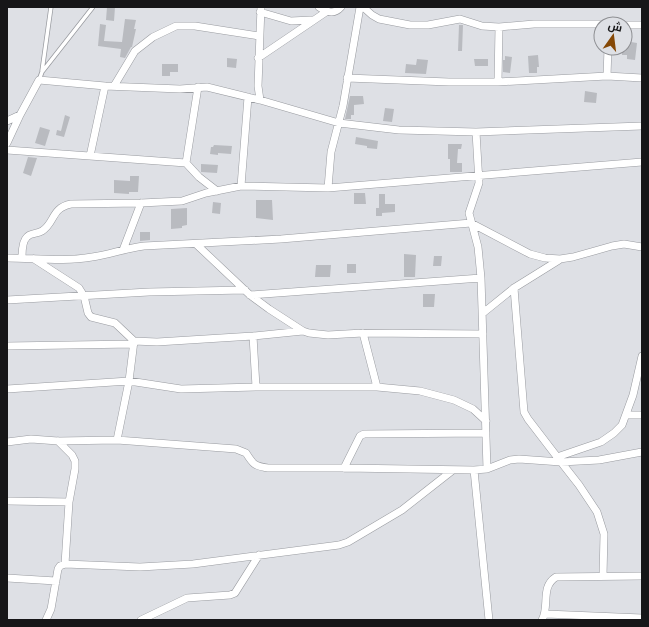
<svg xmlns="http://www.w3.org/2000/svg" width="649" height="627" viewBox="0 0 649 627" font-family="'Golos Text',Cairo,sans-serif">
  <rect width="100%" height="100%" fill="#dee0e5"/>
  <path fill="#b9bbc0" d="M 107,7 L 115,7 L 114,21 L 106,20 Z
    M 125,19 L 136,20 L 134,29 L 136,29 L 132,47 L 131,47 L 125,58 L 120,57 L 121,49 L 98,46 L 100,24 L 106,25 L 104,41 L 122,42 Z
    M 459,25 L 463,25 L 462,51 L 458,51 Z
    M 625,41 L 637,43 L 635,60 L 627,59 L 627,55 L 622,55 L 622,48 L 625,48 Z
    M 538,55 L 539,67 L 537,67 L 537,73 L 529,73 L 528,56 Z
    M 505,56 L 512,57 L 510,73 L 503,72 L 503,60 L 505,60 Z
    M 227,58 L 237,59 L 236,68 L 227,67 Z
    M 417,59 L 428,60 L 426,74 L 405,73 L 406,64 L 416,65 Z
    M 474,59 L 488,59 L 488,66 L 475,66 Z
    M 162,64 L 178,64 L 178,72 L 170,72 L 170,76 L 162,76 Z
    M 585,91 L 597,93 L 596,103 L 584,102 Z
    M 350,96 L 363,96 L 364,104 L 354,105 L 354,115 L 351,115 L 351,119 L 345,119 Z
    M 385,108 L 394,109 L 392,122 L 383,121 Z
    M 65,115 L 70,117 L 64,137 L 56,135 L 57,130 L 61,131 Z
    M 40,127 L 50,130 L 45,146 L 35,143 Z
    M 356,137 L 378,141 L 377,149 L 367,148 L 367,146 L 355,144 Z
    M 448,144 L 462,144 L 461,149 L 458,149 L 457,163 L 462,163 L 462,172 L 450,172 L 450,159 L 448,159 Z
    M 214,145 L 232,146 L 231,154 L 218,153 L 218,155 L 210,154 L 211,147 L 213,147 Z
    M 28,157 L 37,158 L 31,176 L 23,173 Z
    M 201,164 L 218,165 L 217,173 L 201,172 Z
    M 130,176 L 139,176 L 138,192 L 129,192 L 129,194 L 114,193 L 114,180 L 130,181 Z
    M 354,193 L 365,193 L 366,204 L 354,204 Z
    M 379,194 L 385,194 L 385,204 L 395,204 L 395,212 L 382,213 L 382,216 L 376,216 L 376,208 L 379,208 Z
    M 256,200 L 272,200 L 273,220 L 256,218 Z
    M 213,202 L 221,203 L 220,214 L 212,213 Z
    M 187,208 L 187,225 L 182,226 L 182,228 L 171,229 L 171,209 Z
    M 140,232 L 150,232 L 150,240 L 140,241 Z
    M 404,254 L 416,255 L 415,277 L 404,277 Z
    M 434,256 L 442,256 L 441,266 L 433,266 Z
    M 347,264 L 356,264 L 356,273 L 347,273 Z
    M 316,265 L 331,265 L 330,277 L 315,277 Z
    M 423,294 L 435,294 L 434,307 L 423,307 Z"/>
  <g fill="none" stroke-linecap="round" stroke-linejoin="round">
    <defs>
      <path id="lane" d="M 42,71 L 51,7
        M 39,80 L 42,72 L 93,7"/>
      <path id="street" d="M 319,7 C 327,12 334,15 341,7
        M 363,7 L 372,15 L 379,19 L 410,25 L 428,25 L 460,19 L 482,26 L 499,27 L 534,24 L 601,24
        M 260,12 L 291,21 L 311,20
        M 625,25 L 642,25
        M 258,58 L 326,12
        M 607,76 L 608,48
        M 347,78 L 449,82 L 498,82 L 607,76 L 642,78
        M 498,82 L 499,27
        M 114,86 L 135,51 L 153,37 L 176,26 L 195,26 L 259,36
        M 260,100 L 258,86 L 261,7
        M 7,121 L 20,115 L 39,80 L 105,86 L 180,89 L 207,87 L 260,100 L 339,123 L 399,130 L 476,132 L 642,126
        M 476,132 L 479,183 L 469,213 L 478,247 L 481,278 L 487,469
        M 7,143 L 20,115
        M 7,150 L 186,163 L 199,177 L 217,191
        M 90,156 L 105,86
        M 186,163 L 198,87
        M 241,186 L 248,97
        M 328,188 L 331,152 L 343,106 L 360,7
        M 196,244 L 250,295 L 269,309 L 303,331 L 309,333 L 328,335 L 363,333 L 483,334
        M 123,250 L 141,203
        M 7,258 C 35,258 64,262 92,257 C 109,255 126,248 144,246 L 281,239 L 471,223 L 530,254 L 545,258 L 560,259 L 573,257 L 612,246 L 624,244 L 642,247
        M 22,258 C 22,252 22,241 27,237 C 30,233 37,234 42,231 C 55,223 51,208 71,204 L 141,203 L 182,201 L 206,193 L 241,186 L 328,188 L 642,162
        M 34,259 L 79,288 L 84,296 L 88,313 L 91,317 L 115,323 L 134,341 L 157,342 L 253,336 L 303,331
        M 514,288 L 524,412 L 528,419 L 561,462 L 579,485 L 597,512 L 604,534 L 603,576
        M 250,295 L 481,278
        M 7,300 L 149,292 L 245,290
        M 483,313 L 514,288 L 559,260
        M 363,333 L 377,387
        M 253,336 L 256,387
        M 7,346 L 134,344
        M 7,389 L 129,381 L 181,389 L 256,387 L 377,387 L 420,391 L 454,400 L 473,409 L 486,421
        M 627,415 L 642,415
        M 117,440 L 129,381 L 134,341
        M 58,441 L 72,455 L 75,461 L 75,469 L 69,502 L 65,564
        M 7,442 L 31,439 L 58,441 L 117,440 L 236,449 L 246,453 C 253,464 254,466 268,468 L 344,468 L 474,470 L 487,469 L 510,460 L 519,459 L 561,462 L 599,460 L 642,452
        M 557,457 L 601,442 L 614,433 L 622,425 L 633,395 L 642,356
        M 344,468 L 360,436 L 364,434 L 486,433
        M 474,470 L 489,620
        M 7,501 L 69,502
        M 7,578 L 56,581
        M 546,614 L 642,618
        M 46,620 L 51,609 L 58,569 L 60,566 L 65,564 L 140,567 L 193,564 L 339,545 L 348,542 L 402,510 L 453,470
        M 141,620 L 187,598 L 230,595 L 235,593 L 259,555
        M 542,620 C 550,606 540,587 556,577 L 642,576"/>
    </defs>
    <use href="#lane" stroke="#999ba0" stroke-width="5"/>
    <use href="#street" stroke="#999ba0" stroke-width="8"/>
    <use href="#lane" stroke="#fff" stroke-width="3.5"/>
    <use href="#street" stroke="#fff" stroke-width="7"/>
  </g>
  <rect width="649" height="627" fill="none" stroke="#161618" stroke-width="16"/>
  <g transform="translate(613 36) rotate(14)"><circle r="19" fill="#dee0e5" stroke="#8e8f93"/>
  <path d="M0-3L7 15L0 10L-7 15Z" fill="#854806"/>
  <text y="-6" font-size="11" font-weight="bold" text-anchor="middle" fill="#161618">ش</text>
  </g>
</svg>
